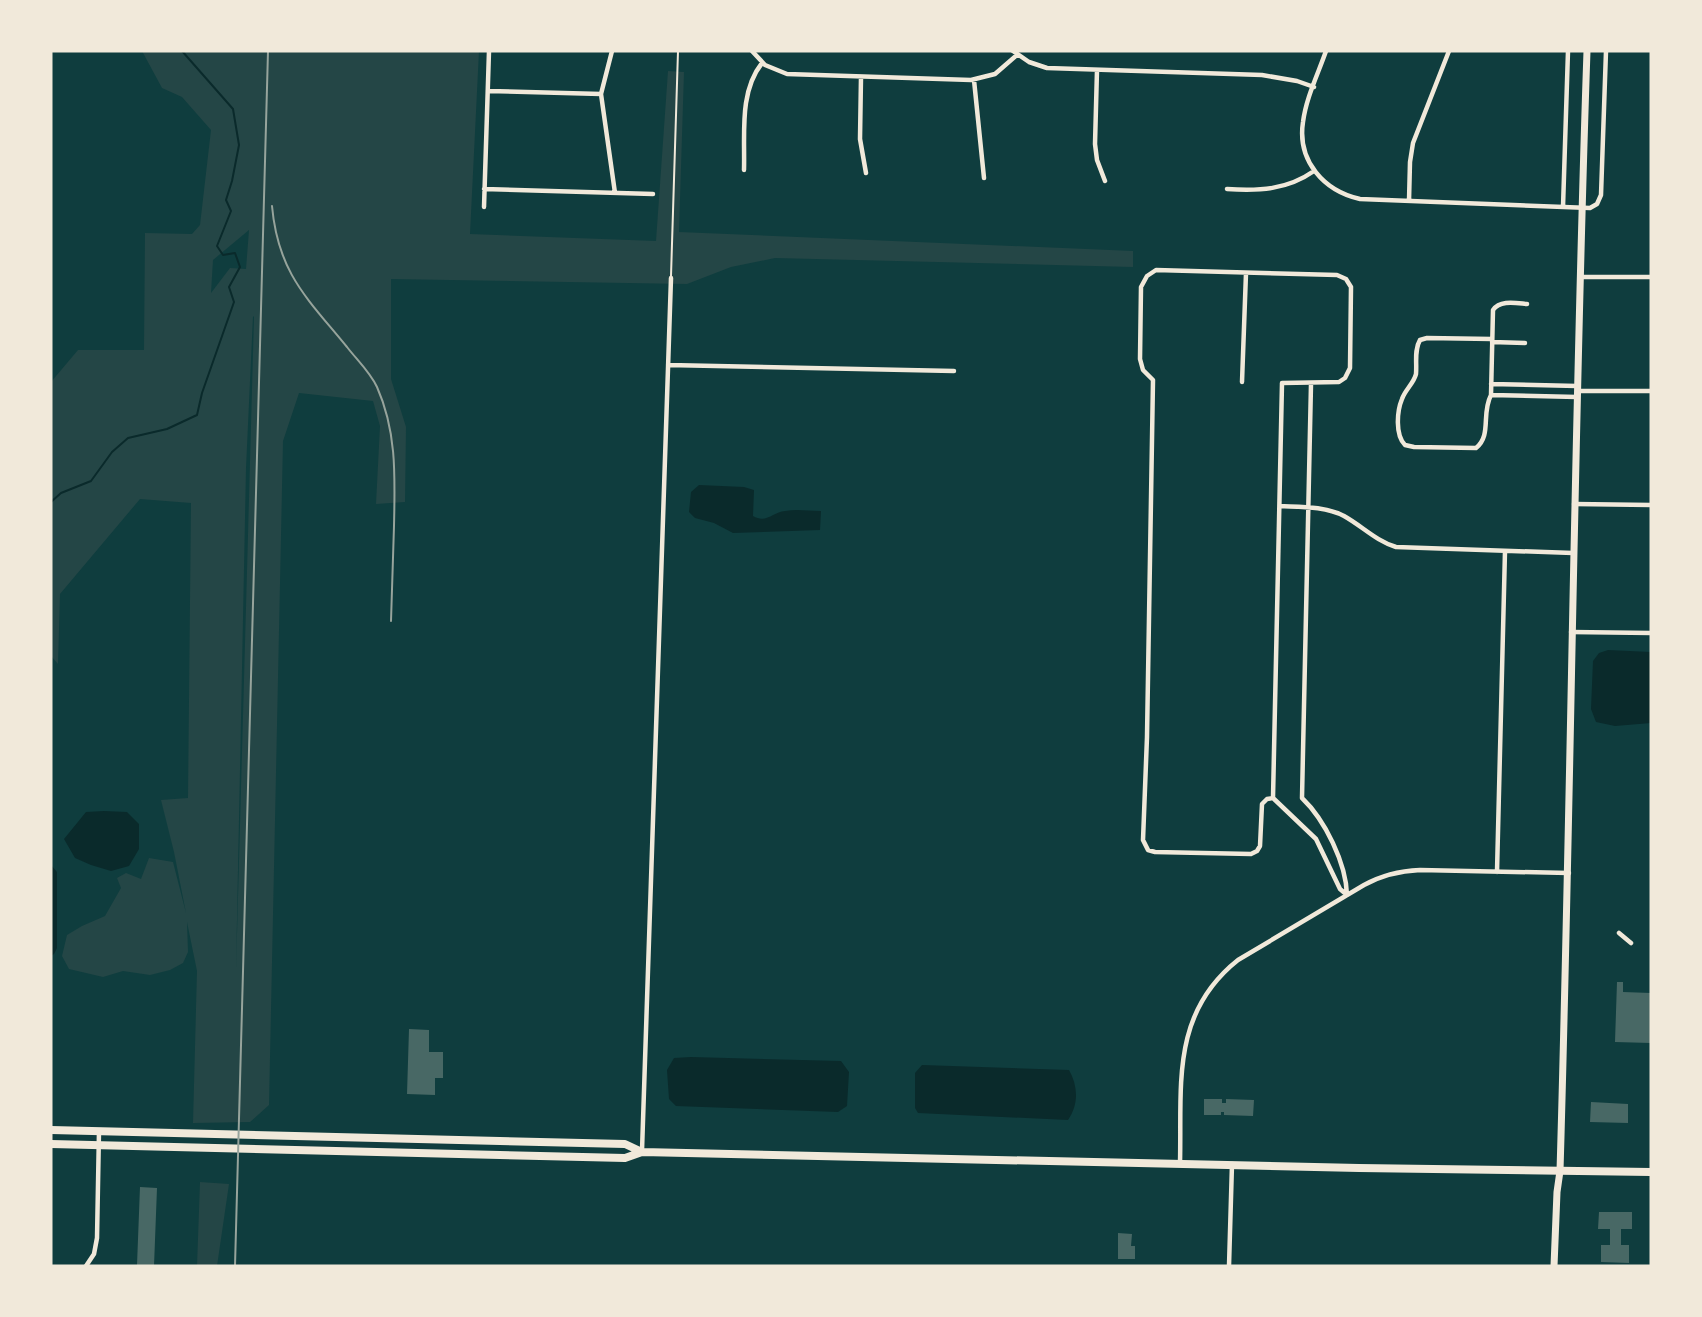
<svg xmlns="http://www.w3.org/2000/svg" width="1702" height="1317" viewBox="0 0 1702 1317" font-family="Barlow,sans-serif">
  <rect width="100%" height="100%" fill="#0f3d3e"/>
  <path fill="#244646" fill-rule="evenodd" d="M 142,51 L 479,51 L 470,234 L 656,241 L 668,71 L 684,72 L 679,232 L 1133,251 L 1133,267 L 775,258 L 731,267 L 687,284 L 391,279 L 391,379 L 406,427 L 405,502 L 376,504 L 380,426 L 373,401 L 299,393 L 283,441 L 269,1105 L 250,1122 L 193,1123 L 197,971 L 187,922 L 188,952 L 183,963 L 170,970 L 150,975 L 123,971 L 103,977 L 69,969 L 62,956 L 67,935 L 82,926 L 105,916 L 121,888 L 117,878 L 126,873 L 141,879 L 149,858 L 173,862 L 186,913 L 174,852 L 161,800 L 188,798 L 191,503 L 140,499 L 60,594 L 58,664 L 51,656 L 51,382 L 78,350 L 144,350 L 145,233 L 192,234 L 200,225 L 211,130 L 182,97 L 162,88 ZM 249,230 L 246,269 L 230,268 L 211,293 L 213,260 ZM 253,316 L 254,317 L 236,970 L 246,468 Z
    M 200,1182 L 229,1184 L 217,1266 L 197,1266 Z"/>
  <path fill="#0a2a2b" d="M 699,485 L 744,487 L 754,490 L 753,516 C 766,524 773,512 785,511 C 797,509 809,511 821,511 L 820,530 L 733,533 L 714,523 L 695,518 L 689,512 L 691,492 Z
    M 1608,650 L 1651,652 L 1651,723 L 1615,726 L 1596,722 L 1591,709 L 1593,661 L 1599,653 Z
    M 104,811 L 127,812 L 139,824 L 139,849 L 129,866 L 111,871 L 91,865 L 75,858 L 64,839 L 86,812 Z
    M 51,865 L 57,872 L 57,948 L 54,954 L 51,956 Z
    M 691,1057 L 841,1061 L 849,1072 L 847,1106 L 838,1112 L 676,1106 L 669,1099 L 667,1070 L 674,1058 Z
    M 922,1065 L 1069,1070 C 1078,1086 1079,1104 1068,1120 L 918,1113 L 915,1108 L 915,1073 Z"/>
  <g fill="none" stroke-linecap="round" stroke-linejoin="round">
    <path stroke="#0a2a2b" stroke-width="2" d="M 51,502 L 61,493 L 91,481 L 112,452 L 128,438 L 167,429 L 197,415 L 202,393 L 234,302 L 229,287 L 240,267 L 235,253 L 223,255 L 217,246 L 231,211 L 226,200 L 232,181 L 239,145 L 233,109 L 182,51"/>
  </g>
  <path fill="#486865" d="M 1617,982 L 1623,982 L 1623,992 L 1651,993 L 1651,1043 L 1615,1042 Z
    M 409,1029 L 429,1030 L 429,1052 L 443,1052 L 443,1078 L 435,1078 L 435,1095 L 407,1094 Z
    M 1204,1099 L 1222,1099 L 1222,1103 L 1226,1103 L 1226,1099 L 1254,1100 L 1253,1116 L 1224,1115 L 1224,1112 L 1221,1112 L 1221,1115 L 1204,1115 Z
    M 1591,1102 L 1628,1104 L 1628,1123 L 1590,1122 Z
    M 140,1187 L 157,1188 L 154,1266 L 137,1265 Z
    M 1599,1212 L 1632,1212 L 1632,1229 L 1621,1229 L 1621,1245 L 1629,1245 L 1629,1263 L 1601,1262 L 1601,1245 L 1610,1245 L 1610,1229 L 1598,1229 Z
    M 1118,1233 L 1132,1234 L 1131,1246 L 1135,1246 L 1135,1259 L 1118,1259 Z"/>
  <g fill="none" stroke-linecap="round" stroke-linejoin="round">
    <path stroke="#f1e9da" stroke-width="2" d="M 671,276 L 678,51"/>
    <path stroke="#f1e9da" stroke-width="4.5" d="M 612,51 L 601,94 L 615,193
      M 752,51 L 765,65 L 787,74 L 971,80 L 995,74 L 1017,55
      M 1013,51 L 1029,62 L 1047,68 L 1262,75 L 1297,81 L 1314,87
      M 1326,51 C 1318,74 1306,98 1303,122 C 1297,161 1324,191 1360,199 L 1590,208 L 1597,204 L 1601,195 L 1606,51
      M 1097,70 L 1095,144 L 1097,160 L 1105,181
      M 861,77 L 860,139 L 866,173
      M 974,80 L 984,178
      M 488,91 L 601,94
      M 744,170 C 745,134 739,92 762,63
      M 484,189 L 653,194
      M 1227,189 C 1259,191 1287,190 1314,171
      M 1409,201 L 1410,162 L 1413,143 L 1449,51
      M 484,207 L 489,51
      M 1563,207 L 1568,51
      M 1156,270 L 1337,275 L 1346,279 L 1351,287 L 1350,368 L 1345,378 L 1339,382 L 1282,383 L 1273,798 L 1267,799 L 1262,804 L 1260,846 L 1257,851 L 1251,854 L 1155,852 L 1148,850 L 1143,840 L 1147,737 L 1153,380 L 1143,370 L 1140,359 L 1141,287 L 1147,276 Z
      M 1580,277 L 1651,277
      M 1492,339 L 1427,338 L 1420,340 C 1414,350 1417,363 1416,374 C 1414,383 1405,390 1402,399 C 1397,411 1395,435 1405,445 L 1414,447 L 1476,448 C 1492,435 1481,414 1491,395 L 1493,310 C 1500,300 1515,303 1527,304
      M 1492,342 L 1525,343
      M 668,365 L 954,371
      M 1242,382 L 1246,273
      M 1311,384 L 1302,798 C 1325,820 1346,863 1347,895
      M 1491,384 L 1577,386
      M 1577,391 L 1651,391
      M 1491,395 L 1577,397
      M 1574,504 L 1651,505
      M 1280,506 C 1300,507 1325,506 1344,516 C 1362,526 1376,541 1396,547 L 1573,553
      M 1571,632 L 1651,633
      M 1273,798 L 1316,839 L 1340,889 L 1347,895
      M 1497,872 L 1505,551
      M 1619,933 L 1631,943
      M 642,1151 L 671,278
      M 1180,1163 C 1182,1086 1170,1014 1238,960 L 1364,885 C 1382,875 1399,871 1420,870 L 1569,873
      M 86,1266 L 94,1254 L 97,1238 L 99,1131
      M 1229,1266 L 1232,1164"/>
    <path stroke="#f1e9da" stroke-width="7" d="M 1554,1266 L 1557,1192 L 1560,1171 C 1571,798 1574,424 1587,51"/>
    <path stroke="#f1e9da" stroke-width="8" d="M 51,1130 L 625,1144 L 642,1152
      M 51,1144 L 625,1158 L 642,1152 L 1359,1168 L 1651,1172"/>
    <path stroke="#97a49c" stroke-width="2" d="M 272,206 C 278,273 307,298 347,347 C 357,360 370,372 377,387 C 397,432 395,477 394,526 C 393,557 392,589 391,621
      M 235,1266 L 268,51"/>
  </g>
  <rect width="1702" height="1317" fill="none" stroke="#f1e9da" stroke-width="105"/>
</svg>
